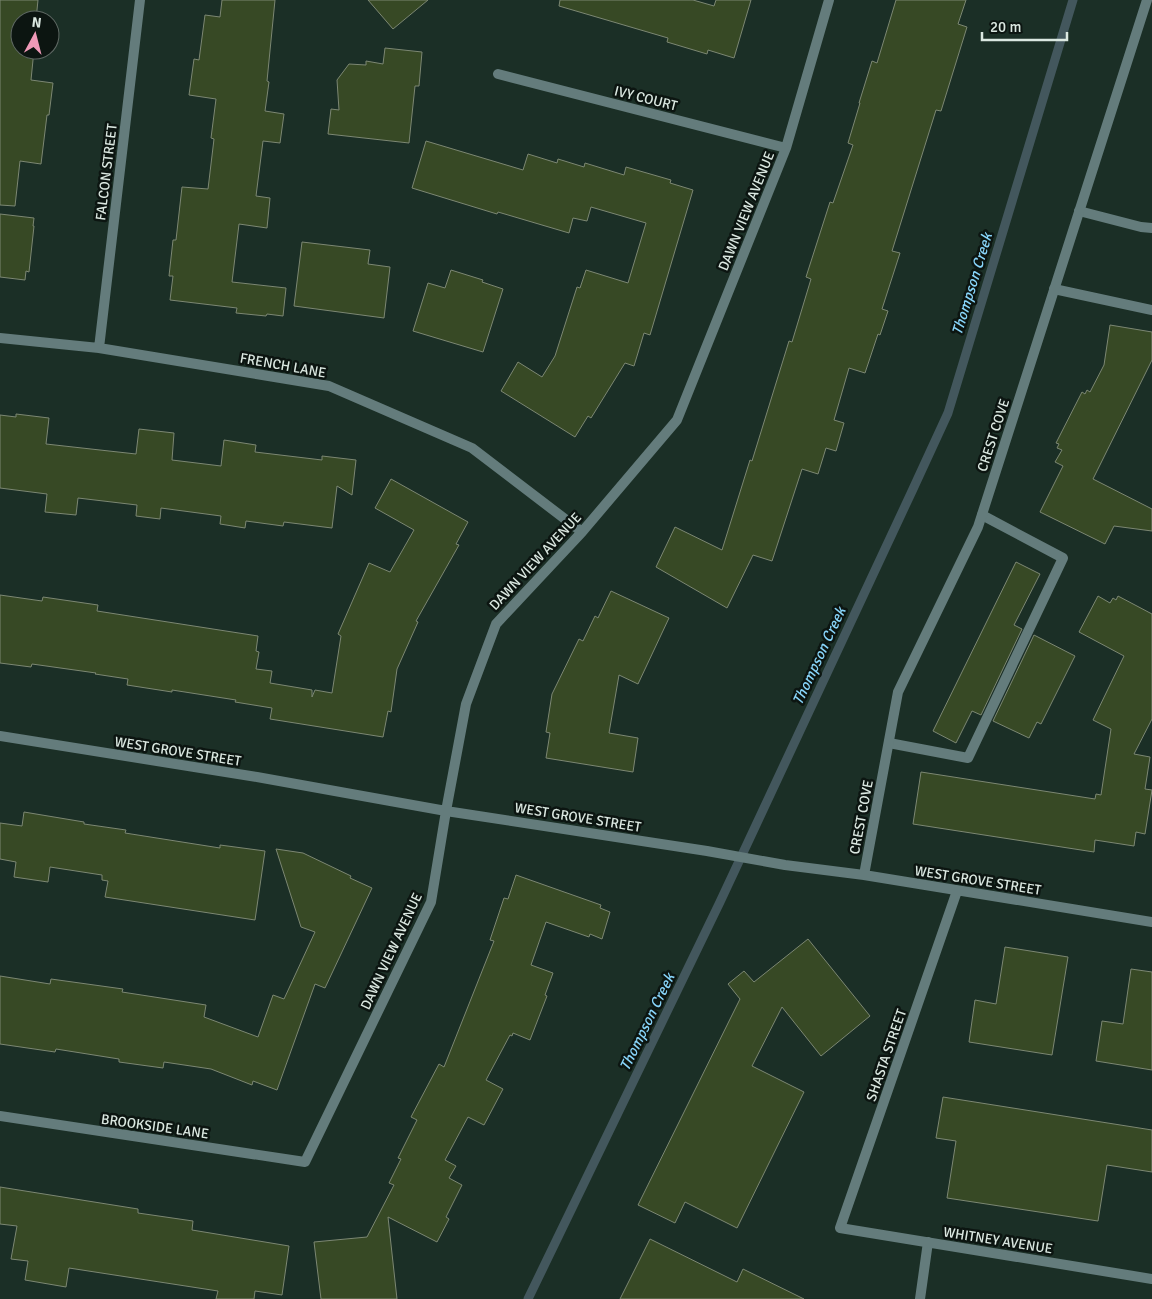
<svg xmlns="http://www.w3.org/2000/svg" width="1152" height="1299" viewBox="0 0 1152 1299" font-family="Signika,sans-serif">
  <rect width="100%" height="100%" fill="#1b2f26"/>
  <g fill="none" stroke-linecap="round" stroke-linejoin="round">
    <path stroke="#43575d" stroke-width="9" d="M 528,1299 L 720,902 L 913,489 L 948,413 L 1073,0"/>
  </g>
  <path fill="#374925" stroke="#7c8773" d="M 0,0 L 38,0 L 36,20 L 20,20 L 20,50 L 34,50 L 31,80 L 53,83 L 49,115 L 47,115 L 41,164 L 20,161 L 15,206 L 0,205 Z
    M 222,0 L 275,0 L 267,81 L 269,82 L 265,111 L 284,114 L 280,143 L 263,141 L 256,196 L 270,198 L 267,228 L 239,224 L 232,282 L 286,288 L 283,316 L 267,314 L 266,316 L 236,313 L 237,308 L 170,300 L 173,276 L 169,276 L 173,240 L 176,240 L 182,187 L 208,189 L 214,139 L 211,138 L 216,99 L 189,95 L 194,59 L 199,60 L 205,15 L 220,17 Z
    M 368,0 L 428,0 L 393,29 Z
    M 560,0 L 693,0 L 714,6 L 716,0 L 751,0 L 734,58 L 708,50 L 707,54 L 667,42 L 668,38 L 559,6 Z
    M 896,0 L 966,0 L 958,24 L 967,27 L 941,111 L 936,110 L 892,251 L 900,253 L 882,309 L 888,311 L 880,335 L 878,334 L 865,373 L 849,368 L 834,420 L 844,423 L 836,451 L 826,448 L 818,474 L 802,469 L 772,561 L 753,555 L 727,608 L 656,567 L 675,527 L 722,550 L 750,460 L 752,461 L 789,341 L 792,342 L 811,279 L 806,277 L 830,202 L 833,203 L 853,145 L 848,143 L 860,103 L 859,103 L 872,61 L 877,63 Z
    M 385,48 L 422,52 L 419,86 L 415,86 L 409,143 L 328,134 L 331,109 L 339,110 L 337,80 L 349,64 L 366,65 L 366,61 L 383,64 Z
    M 426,141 L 523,170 L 528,154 L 557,163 L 558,159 L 584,167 L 585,163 L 624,175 L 626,167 L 671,180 L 670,183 L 693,190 L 650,335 L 644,333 L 634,366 L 625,363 L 591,418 L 588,416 L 575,437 L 501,391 L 518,362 L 542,377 L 555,356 L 577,287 L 580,288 L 586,270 L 628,283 L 646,223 L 591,207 L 587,221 L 573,218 L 569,233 L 498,212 L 497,214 L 412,188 Z
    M 0,214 L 34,218 L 33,226 L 34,226 L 29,272 L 26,271 L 25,280 L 0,277 Z
    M 302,242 L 370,250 L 368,264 L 390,267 L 384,318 L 294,306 Z
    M 451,270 L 483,280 L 482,282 L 503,289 L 483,352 L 413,331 L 428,283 L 445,288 Z
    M 1110,325 L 1152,332 L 1152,360 L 1093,479 L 1152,509 L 1152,531 L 1114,526 L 1105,544 L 1040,512 L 1063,466 L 1055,462 L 1062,450 L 1057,448 L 1059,444 L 1056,443 L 1082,392 L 1085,394 L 1087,390 L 1090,392 L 1104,365 Z
    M 16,414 L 49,418 L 46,444 L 136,454 L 139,429 L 174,433 L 172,460 L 221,466 L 224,440 L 256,445 L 255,452 L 322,460 L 322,456 L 356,460 L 352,495 L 337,486 L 332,528 L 284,522 L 283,526 L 246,521 L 245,528 L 220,524 L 221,516 L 161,508 L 160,519 L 136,516 L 137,505 L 78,498 L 76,515 L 45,512 L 47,494 L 0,488 L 0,415 L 16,417 Z
    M 391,479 L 468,522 L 456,544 L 459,545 L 416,621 L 418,622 L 397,669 L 391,712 L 388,711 L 383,737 L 270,719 L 272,708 L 235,702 L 236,700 L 172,690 L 172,692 L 127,685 L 128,679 L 95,674 L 96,673 L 32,664 L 31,667 L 0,663 L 0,595 L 42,601 L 43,597 L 98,605 L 97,611 L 258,636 L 256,651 L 259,652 L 256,669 L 272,671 L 270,683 L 312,690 L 312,697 L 315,690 L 332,693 L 341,636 L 338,634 L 369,563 L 390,572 L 414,530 L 375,508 Z
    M 1016,562 L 1040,574 L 1014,625 L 1022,629 L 981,715 L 972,711 L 956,743 L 933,731 Z
    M 611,591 L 669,618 L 638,684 L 619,675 L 609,733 L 638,738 L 633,772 L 546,758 L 550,733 L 546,732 L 552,694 L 579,639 L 583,641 L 595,616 L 598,618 Z
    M 1098,596 L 1110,603 L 1113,598 L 1116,600 L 1118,596 L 1152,614 L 1152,719 L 1134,754 L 1150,757 L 1145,789 L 1152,790 L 1145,834 L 1136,832 L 1134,846 L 1095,840 L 1094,852 L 913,824 L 921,772 L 1095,799 L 1096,794 L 1101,795 L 1111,729 L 1093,720 L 1124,656 L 1079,632 Z
    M 1034,635 L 1075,656 L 1041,724 L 1037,722 L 1029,738 L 993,721 Z
    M 24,812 L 84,822 L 84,824 L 126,830 L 125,833 L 220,848 L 220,845 L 265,851 L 255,920 L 105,897 L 108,881 L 102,880 L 102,875 L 50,867 L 48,882 L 14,877 L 16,862 L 0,859 L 0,823 L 22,826 Z
    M 276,849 L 303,853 L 351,876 L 350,878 L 372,888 L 325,988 L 315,984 L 277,1090 L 253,1081 L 252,1085 L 211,1069 L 164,1062 L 163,1068 L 119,1062 L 119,1059 L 56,1049 L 55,1052 L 0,1044 L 0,976 L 50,984 L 51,979 L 123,989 L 122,992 L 206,1005 L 204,1017 L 258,1037 L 273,995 L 284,999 L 315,932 L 301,927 Z
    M 516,875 L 601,905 L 600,908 L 610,912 L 602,939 L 590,934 L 589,937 L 546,922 L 531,965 L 553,973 L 545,995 L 547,996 L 530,1040 L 513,1033 L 512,1036 L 510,1035 L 486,1080 L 503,1089 L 484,1125 L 468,1117 L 445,1160 L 456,1166 L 449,1178 L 462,1185 L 446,1217 L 449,1219 L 437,1242 L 388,1217 L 397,1299 L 321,1299 L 314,1242 L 367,1237 L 394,1185 L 389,1183 L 401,1159 L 398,1158 L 417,1120 L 411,1117 L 439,1064 L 444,1067 L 494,941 L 490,940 L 504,898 L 508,899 Z
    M 808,939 L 870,1016 L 821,1056 L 782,1007 L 752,1066 L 804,1092 L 737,1228 L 685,1202 L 675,1223 L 638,1205 L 740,999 L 728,984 L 744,971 L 754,982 Z
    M 1005,947 L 1068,957 L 1052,1055 L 969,1042 L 975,1000 L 996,1004 Z
    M 1131,969 L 1152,972 L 1152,1070 L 1096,1061 L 1102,1021 L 1123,1024 Z
    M 943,1097 L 1152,1130 L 1152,1172 L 1107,1165 L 1098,1221 L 947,1198 L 956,1141 L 936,1138 Z
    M 0,1187 L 138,1209 L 138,1213 L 193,1221 L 192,1230 L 289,1246 L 282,1295 L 255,1291 L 254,1299 L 216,1299 L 218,1291 L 69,1268 L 66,1287 L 25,1280 L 28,1261 L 11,1259 L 17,1226 L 0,1224 Z
    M 650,1239 L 737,1282 L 743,1269 L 804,1299 L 620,1299 Z"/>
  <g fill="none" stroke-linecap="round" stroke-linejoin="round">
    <path stroke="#647c7c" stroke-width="10" d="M 1079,211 L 1141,227 L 1152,228
      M 1054,289 L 1152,310
      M 889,743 L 968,758 L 1063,558 L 982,515
      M 920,1299 L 928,1242"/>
    <path stroke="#647c7c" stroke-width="10" d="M 498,74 L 786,148
      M 0,338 L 99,348 L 329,386 L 472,448 L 582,532
      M 99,348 L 140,0
      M 0,736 L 257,777 L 446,811 L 707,851 L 785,865 L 864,875 L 1152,922
      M 864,875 L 898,692 L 978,527 L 1147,0
      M 957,891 L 840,1228 L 1152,1279
      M 0,1116 L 305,1162 L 431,902 L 446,811 L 466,704 L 496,624 L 582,532 L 677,420 L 786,148 L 829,0"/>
  </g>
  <g text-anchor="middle" stroke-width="5" stroke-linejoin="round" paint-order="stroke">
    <g font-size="14" fill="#dbe8e1" stroke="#0c1511">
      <text transform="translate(646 98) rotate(14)" y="5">IVY COURT</text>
      <text transform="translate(106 172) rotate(-83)" y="5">FALCON STREET</text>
      <text transform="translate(746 211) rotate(-68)" y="5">DAWN VIEW AVENUE</text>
      <text transform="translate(283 365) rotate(10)" y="5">FRENCH LANE</text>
      <text transform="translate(993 435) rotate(-72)" y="5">CREST COVE</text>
      <text transform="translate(535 561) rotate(-47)" y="5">DAWN VIEW AVENUE</text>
      <text transform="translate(178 751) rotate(9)" y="5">WEST GROVE STREET</text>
      <text transform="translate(578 817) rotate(9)" y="5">WEST GROVE STREET</text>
      <text transform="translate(861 817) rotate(-79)" y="5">CREST COVE</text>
      <text transform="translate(978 880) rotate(9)" y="5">WEST GROVE STREET</text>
      <text transform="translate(391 951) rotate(-65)" y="5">DAWN VIEW AVENUE</text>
      <text transform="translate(886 1055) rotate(-71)" y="5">SHASTA STREET</text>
      <text transform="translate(155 1126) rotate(8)" y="5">BROOKSIDE LANE</text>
      <text transform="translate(998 1240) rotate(9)" y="5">WHITNEY AVENUE</text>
    </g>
    <g font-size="15" font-style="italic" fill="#88d5fa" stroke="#0c1511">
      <text transform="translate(972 284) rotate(-73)" y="5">Thompson Creek</text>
      <text transform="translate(819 656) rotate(-65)" y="5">Thompson Creek</text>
      <text transform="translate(647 1022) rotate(-64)" y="5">Thompson Creek</text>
    </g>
  </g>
  <g transform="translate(35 35) rotate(7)"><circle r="24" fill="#0c1511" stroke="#5f6964"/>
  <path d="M0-4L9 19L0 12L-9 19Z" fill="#ef9ab8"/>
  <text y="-8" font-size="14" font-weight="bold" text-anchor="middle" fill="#dbe8e1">N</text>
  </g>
  <path d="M982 32v8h85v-8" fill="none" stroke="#dbe8e1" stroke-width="2.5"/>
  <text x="990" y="32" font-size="15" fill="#dbe8e1" stroke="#0c1511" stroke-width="4" paint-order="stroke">20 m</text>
</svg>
